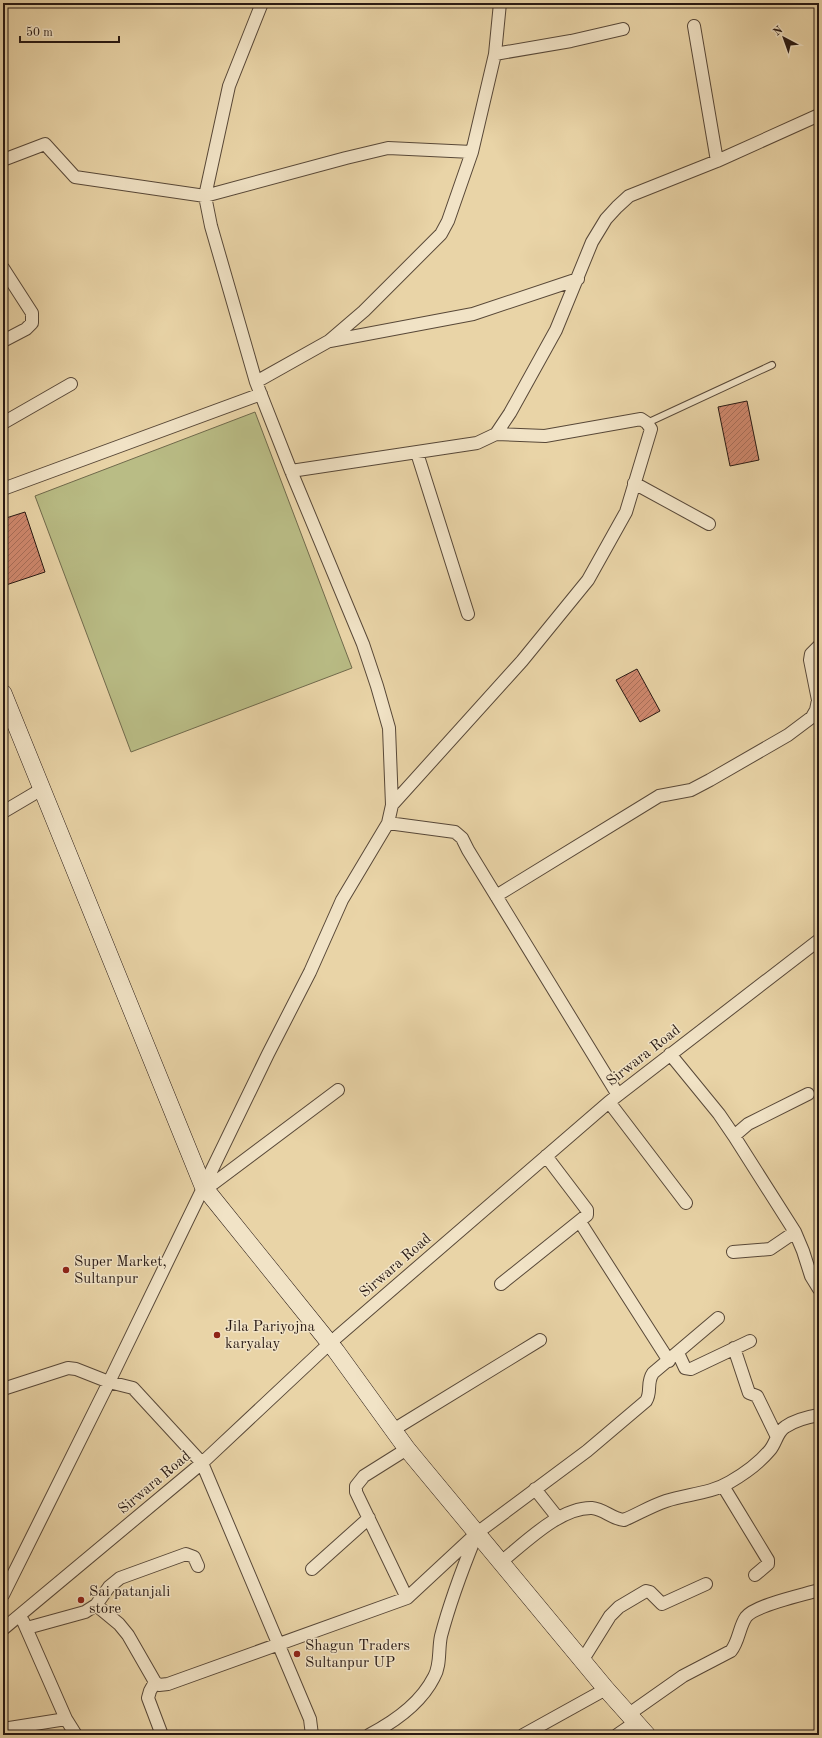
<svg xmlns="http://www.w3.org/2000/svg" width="822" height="1738" viewBox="0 0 822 1738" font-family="'Old Standard TT',serif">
  <defs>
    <pattern id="building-hatch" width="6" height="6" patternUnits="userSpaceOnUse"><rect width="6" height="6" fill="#d0896f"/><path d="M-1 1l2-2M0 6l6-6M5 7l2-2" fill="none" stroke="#a96f5a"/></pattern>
  </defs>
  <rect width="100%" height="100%" fill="#e9d4a7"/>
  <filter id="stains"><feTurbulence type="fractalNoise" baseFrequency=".005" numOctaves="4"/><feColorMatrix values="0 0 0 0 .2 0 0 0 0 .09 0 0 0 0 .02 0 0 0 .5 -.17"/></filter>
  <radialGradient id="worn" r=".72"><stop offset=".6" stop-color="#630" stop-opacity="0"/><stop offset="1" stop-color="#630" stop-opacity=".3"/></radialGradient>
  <path fill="#b9bc85" stroke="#706a4c" d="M 255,412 L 352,668 L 131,752 L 35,496 Z"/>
  <path fill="url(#building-hatch)" stroke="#281913" d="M 747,401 L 759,460 L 730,466 L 718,407 Z
    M 25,512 L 45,572 L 3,586 L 3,519 Z
    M 637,669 L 660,711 L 640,722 L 616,680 Z"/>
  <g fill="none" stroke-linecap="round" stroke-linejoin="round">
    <defs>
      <path id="lane" d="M 647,423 L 772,365"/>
      <path id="street" d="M 694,26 L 717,161
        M 495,54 L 571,41 L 623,29
        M 3,160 L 45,144 L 75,177 L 205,196 L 346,158 L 388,148 L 472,152
        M 3,268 L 32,313 L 32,323 L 26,329 L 3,341
        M 330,341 L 473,314 L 578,279
        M 256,382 L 329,341 L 364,311 L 441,234 L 448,221 L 472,152 L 495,54 L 500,3
        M 3,423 L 71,384
        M 417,453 L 468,614
        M 291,471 L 477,443 L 496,434 L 510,413 L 556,330 L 592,242 L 606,219 L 617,207 L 629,196 L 717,161 L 819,115
        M 634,483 L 709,524
        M 3,489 L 261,394
        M 392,805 L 522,661 L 588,580 L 626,512 L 651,429 L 647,423 L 641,419 L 545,436 L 496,434
        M 3,812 L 42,789
        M 388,823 L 455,832 L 462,838 L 468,850 L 618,1095
        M 496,896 L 659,796 L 691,790 L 710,780 L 788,735 L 812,717 L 816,710 L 818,700 L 810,660 L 811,654 L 819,646
        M 670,1054 L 719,1114 L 734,1136 L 795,1232 L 803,1251 L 811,1276 L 819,1289
        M 609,1102 L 686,1203
        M 734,1136 L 748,1124 L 808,1094
        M 206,1189 L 338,1090
        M 580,1222 L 669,1361
        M 733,1252 L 770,1249 L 795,1232
        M 501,1284 L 587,1215 L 587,1210 L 546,1156
        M 734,1348 L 749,1393 L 757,1396 L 777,1437
        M 678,1353 L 685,1368 L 691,1369 L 750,1341
        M 3,1389 L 68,1368 L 76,1369 L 109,1382 L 133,1388 L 202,1463 L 310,1719 L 312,1735
        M 393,1430 L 540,1340
        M 407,1449 L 364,1476 L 356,1486 L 356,1492 L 407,1598
        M 723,1486 L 768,1560 L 768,1564 L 755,1575
        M 535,1489 L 558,1518
        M 501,1562 C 525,1543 560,1507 592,1508 C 604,1509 612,1519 624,1520 C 638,1514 651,1506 666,1501 C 687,1494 710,1494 730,1482 C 744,1474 760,1462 770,1450 C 776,1443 777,1432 785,1427 C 795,1420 807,1417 819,1415
        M 312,1569 L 369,1518
        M 3,1595 L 109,1382 L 268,1054 L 310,972 L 342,900 L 388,823 L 392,805 L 389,728 L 377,686 L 363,644 L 291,471 L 256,382 L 211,226 L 205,196 L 229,86 L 262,3
        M 96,1605 L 119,1624 L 128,1635 L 155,1682 L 159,1685 L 168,1684 L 407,1598 L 477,1533 L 587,1451 L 646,1401 C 652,1392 646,1383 653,1373 L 718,1318
        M 23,1621 L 66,1719 L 76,1735
        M 27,1628 L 85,1612 L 96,1605 L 109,1587 L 120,1578 L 186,1554 L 194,1557 L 198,1566
        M 3,1629 L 202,1463 L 330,1343 L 609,1102 L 819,940
        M 582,1661 L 610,1616 L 619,1607 L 646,1591 L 650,1592 L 662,1604 L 706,1584
        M 155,1682 L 150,1691 L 148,1698 L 162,1735
        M 629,1714 L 683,1676 L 731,1651 C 739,1641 739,1627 746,1617 C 755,1605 803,1595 819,1590
        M 3,1729 L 66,1719
        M 369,1735 C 394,1722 421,1703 434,1677 C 441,1665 438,1650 441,1636 C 450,1602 462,1570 475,1538
        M 523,1735 L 606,1689
        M 617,1735 L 636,1722"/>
      <path id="secondary" d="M 3,693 L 203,1186 L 336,1351 L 407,1449 L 606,1689 L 647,1735
        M 3,1731 L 5,1735"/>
    </defs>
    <use href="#lane" stroke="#584838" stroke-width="8"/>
    <use href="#street" stroke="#584838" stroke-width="14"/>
    <use href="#secondary" stroke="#281913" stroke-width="18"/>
    <use href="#lane" stroke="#f1e3c6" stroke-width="6"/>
    <use href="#street" stroke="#f1e3c6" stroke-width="12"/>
    <use href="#secondary" stroke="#f1e3c6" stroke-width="17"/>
  </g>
  <g fill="#8f2418" stroke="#f1e3c6" stroke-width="1.5">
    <circle cx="66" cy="1270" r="4"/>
    <circle cx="217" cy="1335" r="4"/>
    <circle cx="81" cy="1600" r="4"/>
    <circle cx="297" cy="1654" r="4"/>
  </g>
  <g text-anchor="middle" stroke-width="3" stroke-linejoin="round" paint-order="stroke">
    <g font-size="15" fill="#281913" stroke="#f1e3c6">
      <text transform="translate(643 1055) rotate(-38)" y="5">Sirwara Road</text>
      <text transform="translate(395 1265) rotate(-41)" y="5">Sirwara Road</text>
      <text transform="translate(154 1482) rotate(-40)" y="5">Sirwara Road</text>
    </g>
    <g font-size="15" fill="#281913" stroke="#f1e3c6" text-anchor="start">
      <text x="74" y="1266">Super Market,<tspan x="74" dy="17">Sultanpur</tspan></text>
      <text x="225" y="1331">Jila Pariyojna<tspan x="225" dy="17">karyalay</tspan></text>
      <text x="89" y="1596">Sai patanjali<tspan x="89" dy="17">store</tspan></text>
      <text x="305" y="1650">Shagun Traders<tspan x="305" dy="17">Sultanpur UP</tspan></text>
    </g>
  </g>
  <rect width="822" height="1738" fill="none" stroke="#e9d4a7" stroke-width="16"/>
  <rect x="4" y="4" width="814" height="1730" fill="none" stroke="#281913" stroke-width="2"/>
  <rect x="8" y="8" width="806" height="1722" fill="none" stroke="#281913"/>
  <g transform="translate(784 38) rotate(319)" stroke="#f1e3c6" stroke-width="3" paint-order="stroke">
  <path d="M0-3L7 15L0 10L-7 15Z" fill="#281913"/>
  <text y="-6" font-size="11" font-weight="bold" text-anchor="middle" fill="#281913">N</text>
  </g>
  <path d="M20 36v6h99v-6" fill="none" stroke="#281913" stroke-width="2"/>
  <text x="26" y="36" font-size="12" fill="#281913" stroke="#f1e3c6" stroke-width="3" paint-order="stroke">50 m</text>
  <rect width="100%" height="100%" filter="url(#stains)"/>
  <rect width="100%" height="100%" fill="url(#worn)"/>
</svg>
